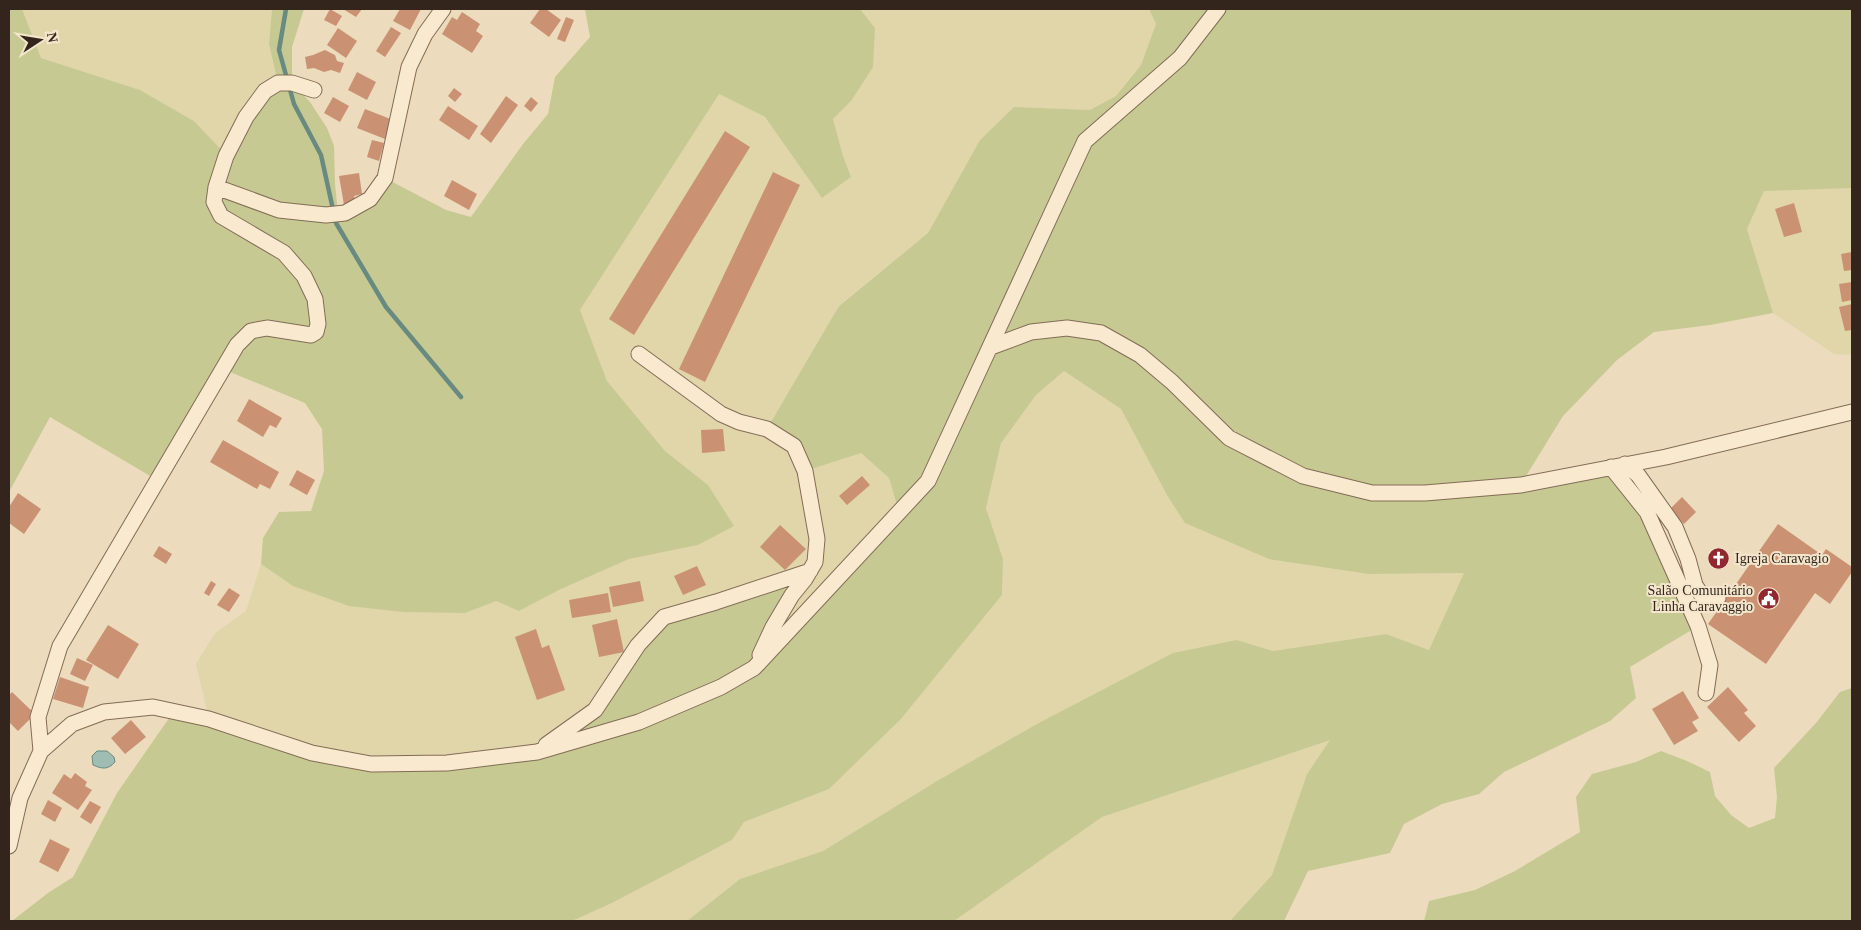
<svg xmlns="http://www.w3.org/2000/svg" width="1861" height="930" viewBox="0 0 1861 930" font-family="Georgia,serif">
  <rect width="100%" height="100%" fill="#ecdbbd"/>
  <path fill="#e1d5aa" d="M 22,9 L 272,9 L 269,44 L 278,83 L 226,156 L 194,121 L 140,90 L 41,58 Z
    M 860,9 L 1149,9 L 1156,24 L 1141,65 L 1116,96 L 1090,110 L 1014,107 L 980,140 L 928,233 L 838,306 L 779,435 L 805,471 L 860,452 L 889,478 L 899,512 L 754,668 L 595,710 L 537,752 L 371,764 L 209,719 L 196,664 L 215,633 L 246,611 L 261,564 L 293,586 L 465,613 L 496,600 L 519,611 L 561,589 L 629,559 L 698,545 L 708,485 L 665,451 L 607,381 L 580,310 L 719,94 L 765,117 L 822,198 L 851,177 L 843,156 L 833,119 L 851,101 L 875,28 Z
    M 1820,188 L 1852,188 L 1852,355 L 1834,354 L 1773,313 L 1747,229 L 1764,191 Z
    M 1064,371 L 1121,409 L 1167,495 L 1369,574 L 1465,573 L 1429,650 L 1386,634 L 1273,651 L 1237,640 L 937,781 L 823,851 L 740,879 L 687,921 L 572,921 L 612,903 L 732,840 L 744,822 L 829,789 L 901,719 L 1002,595 L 1003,559 L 986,508 L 1001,443 L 1036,395 Z
    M 1331,739 L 1307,774 L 1272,875 L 1230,921 L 954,921 L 1102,817 Z"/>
  <path fill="#c6c992" d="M 9,9 L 22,9 L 41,58 L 140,90 L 194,121 L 226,155 L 278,83 L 269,44 L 272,9 L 304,9 L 292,47 L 292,83 L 310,102 L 327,128 L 334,146 L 335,184 L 338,213 L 385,178 L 446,210 L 471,217 L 523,144 L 548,114 L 555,77 L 590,37 L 585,9 L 860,9 L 875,28 L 873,67 L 851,101 L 833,119 L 843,156 L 851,177 L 822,198 L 765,117 L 719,94 L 580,310 L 607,381 L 665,451 L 708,485 L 734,526 L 698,545 L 629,559 L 561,589 L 519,611 L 496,601 L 465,613 L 403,612 L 349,606 L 293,586 L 261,564 L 263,538 L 279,512 L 311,511 L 324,471 L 322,429 L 305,403 L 223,369 L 157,480 L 50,417 L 9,492 Z
    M 1149,9 L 1852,9 L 1852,188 L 1764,191 L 1747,229 L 1773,313 L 1710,325 L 1654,332 L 1617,360 L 1563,416 L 1521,484 L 1611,467 L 1647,512 L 1698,626 L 1630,667 L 1636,698 L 1610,721 L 1504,772 L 1479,794 L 1442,804 L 1404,824 L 1390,853 L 1308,871 L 1284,921 L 1230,921 L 1272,875 L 1307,774 L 1330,740 L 1102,817 L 954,921 L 687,921 L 740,879 L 823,851 L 937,781 L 1037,724 L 1173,653 L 1237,640 L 1273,651 L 1386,634 L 1429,650 L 1464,573 L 1369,574 L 1269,559 L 1185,523 L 1167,495 L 1121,409 L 1064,371 L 1036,395 L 1001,443 L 986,508 L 1003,559 L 1002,595 L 901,719 L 829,789 L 744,822 L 732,840 L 612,903 L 572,921 L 12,921 L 48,893 L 73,877 L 117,793 L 174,711 L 371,764 L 537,752 L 595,710 L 664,617 L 810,571 L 755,666 L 899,512 L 889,478 L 861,453 L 805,471 L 794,446 L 767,429 L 839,306 L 928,233 L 980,140 L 1014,107 L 1090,110 L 1116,96 L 1141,65 L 1156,24 Z
    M 1852,688 L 1852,921 L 1424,921 L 1429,901 L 1475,890 L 1515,871 L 1580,832 L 1576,797 L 1592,774 L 1636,762 L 1661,751 L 1687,761 L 1710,772 L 1715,796 L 1731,815 L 1749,828 L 1775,818 L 1777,797 L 1774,768 L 1816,723 L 1840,692 Z"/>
  <path fill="#a0bdb3" stroke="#698a80" d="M 97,751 L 107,751 L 114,757 L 115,762 C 108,770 102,769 93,765 L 92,756 Z"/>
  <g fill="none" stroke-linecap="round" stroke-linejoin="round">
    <path stroke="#698a80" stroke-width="4.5" d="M 286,9 L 279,50 L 294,104 L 321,155 L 336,223 L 386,307 L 461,397"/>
  </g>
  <path fill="#ca9273" d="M 330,9 L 342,16 L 336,26 L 324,20 Z
    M 343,9 L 362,9 L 356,17 Z
    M 400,9 L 421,9 L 410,30 L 393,21 Z
    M 540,9 L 546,9 L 561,20 L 549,37 L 530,23 Z
    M 462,12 L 480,24 L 476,31 L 483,36 L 472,53 L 442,34 L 452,17 L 457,20 Z
    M 566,17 L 574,20 L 565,42 L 557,39 Z
    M 391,27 L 401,33 L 385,57 L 376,51 Z
    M 338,28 L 357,41 L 346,58 L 327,45 Z
    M 325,50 L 335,55 L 337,61 L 344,63 L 340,73 L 331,70 L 324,72 L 314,68 L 307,69 L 305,57 L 313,55 Z
    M 357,72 L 376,82 L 367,100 L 348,90 Z
    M 454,88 L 462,94 L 455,102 L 448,96 Z
    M 506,96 L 518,105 L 491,143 L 480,134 Z
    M 333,97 L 349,106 L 340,122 L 324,113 Z
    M 531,97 L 538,103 L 531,112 L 524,106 Z
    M 448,106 L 478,126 L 469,140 L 439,120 Z
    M 365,109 L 393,120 L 385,139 L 357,128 Z
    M 725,131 L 750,147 L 634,335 L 609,319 Z
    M 372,140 L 384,143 L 379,161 L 367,157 Z
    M 773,172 L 800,185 L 705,382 L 679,369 Z
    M 359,173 L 362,194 L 354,196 L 356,203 L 344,205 L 339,176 Z
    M 452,180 L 477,194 L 469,210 L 444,196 Z
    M 1794,203 L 1802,232 L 1784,237 L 1775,209 Z
    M 1852,252 L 1852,270 L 1844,271 L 1841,254 Z
    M 1852,282 L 1852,300 L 1842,302 L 1839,284 Z
    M 1852,304 L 1852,330 L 1845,331 L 1839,307 Z
    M 249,399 L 282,418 L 276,428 L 270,425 L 263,437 L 237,421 Z
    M 723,429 L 725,451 L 702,453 L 701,430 Z
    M 223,440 L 279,472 L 270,489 L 260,484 L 257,489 L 210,462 Z
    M 297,470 L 315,480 L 307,495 L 289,485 Z
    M 862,476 L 870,485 L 847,505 L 839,496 Z
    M 18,493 L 41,509 L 24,534 L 9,523 L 9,507 Z
    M 1682,497 L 1696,512 L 1684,524 L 1670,509 Z
    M 1778,524 L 1822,555 L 1826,549 L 1852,567 L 1852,572 L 1830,604 L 1815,593 L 1766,664 L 1708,624 Z
    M 780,525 L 806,549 L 785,570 L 760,547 Z
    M 159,546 L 172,554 L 166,564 L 153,556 Z
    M 697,566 L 706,585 L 683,595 L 674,576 Z
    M 211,581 L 216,584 L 209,596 L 204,593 Z
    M 640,581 L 644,601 L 613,607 L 609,587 Z
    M 229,588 L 240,595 L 229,612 L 217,605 Z
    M 608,593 L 611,612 L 572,618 L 569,600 Z
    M 617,619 L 624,652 L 599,657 L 592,625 Z
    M 108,625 L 139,644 L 118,679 L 86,660 Z
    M 536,629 L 542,648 L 549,645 L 565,690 L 537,700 L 515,637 Z
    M 77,658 L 93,665 L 85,681 L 70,674 Z
    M 60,677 L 89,687 L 83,708 L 53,699 Z
    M 1728,687 L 1748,710 L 1744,713 L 1756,726 L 1739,742 L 1707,707 Z
    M 1683,691 L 1699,718 L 1692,722 L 1698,731 L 1674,745 L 1652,709 Z
    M 12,692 L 35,714 L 18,731 L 9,722 L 9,695 Z
    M 131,720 L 146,737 L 125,754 L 111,738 Z
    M 75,773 L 87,782 L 85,786 L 92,790 L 78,810 L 52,793 L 64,774 L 71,779 Z
    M 48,800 L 62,808 L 55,822 L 41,814 Z
    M 90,801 L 101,807 L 91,824 L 80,817 Z
    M 50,839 L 70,849 L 58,872 L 39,862 Z"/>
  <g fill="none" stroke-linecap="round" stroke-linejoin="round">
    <defs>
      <path id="minor" d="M 216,187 L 279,210 L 326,215 L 345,213 L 370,199 L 385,178 L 409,67 L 425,34 L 443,9
        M 991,347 L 1031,332 L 1067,328 L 1101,333 L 1140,355 L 1172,382 L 1229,438 L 1303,476 L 1372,493 L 1425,493 L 1521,485 L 1666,457 L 1852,412
        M 639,354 L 721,414 L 739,422 L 767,429 L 794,446 L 805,471 L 817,539 L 815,562 L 805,579 L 792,595 L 773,627 L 760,655
        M 1625,464 L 1638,475 L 1675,527 L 1688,559 L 1695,585 L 1702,596 L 1712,600 L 1718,598
        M 1611,467 L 1647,512 L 1698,626 L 1710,665 L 1706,693
        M 546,745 L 595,710 L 638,645 L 664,617 L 716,602 L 810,571
        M 41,751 L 38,717 L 60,646 L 237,345 L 251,331 L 267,328 L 311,335 L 316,332 L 318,324 L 315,299 L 304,276 L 284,253 L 221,216 L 214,202 L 216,187 L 226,156 L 246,117 L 265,91 L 278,83 L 292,83 L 314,90
        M 9,846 L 20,798 L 41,751 L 72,724 L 104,712 L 153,707 L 209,719 L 312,753 L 371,764 L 447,763 L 537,752 L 639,722 L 721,687 L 754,668 L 928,481 L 1085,141 L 1180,58 L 1218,9"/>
    </defs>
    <use href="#minor" stroke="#836c57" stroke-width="17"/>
    <use href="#minor" stroke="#f8e9cf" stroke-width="15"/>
  </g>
  <defs>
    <symbol id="church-disc" viewBox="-11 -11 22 22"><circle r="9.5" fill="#912830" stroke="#f4e6cc"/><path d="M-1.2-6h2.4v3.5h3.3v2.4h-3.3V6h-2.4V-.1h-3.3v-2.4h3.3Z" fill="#fff"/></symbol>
    <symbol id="civic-disc" viewBox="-11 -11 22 22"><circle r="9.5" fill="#912830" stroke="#f4e6cc"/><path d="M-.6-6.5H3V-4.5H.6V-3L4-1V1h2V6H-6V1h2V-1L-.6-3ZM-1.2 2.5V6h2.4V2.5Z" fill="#fff"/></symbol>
  </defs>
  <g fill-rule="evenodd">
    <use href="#church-disc" x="1706" y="546" width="25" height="25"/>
    <use href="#civic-disc" x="1756" y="586" width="25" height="25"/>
  </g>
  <g text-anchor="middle" stroke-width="4" stroke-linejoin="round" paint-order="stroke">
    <g font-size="14" fill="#33251b" stroke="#f4e6cc" text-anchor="start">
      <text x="1735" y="563">Igreja Caravagio</text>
      <text x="1753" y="595" text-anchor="end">Salão Comunitário<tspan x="1753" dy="16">Linha Caravaggio</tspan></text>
    </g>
  </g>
  <rect width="1861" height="930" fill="none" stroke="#33251b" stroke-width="20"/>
  <g transform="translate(40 40) rotate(78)" stroke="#f4e6cc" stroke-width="4" paint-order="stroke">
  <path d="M0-4L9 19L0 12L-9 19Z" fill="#33251b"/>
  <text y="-8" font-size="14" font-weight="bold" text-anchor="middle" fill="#33251b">N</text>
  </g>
</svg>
